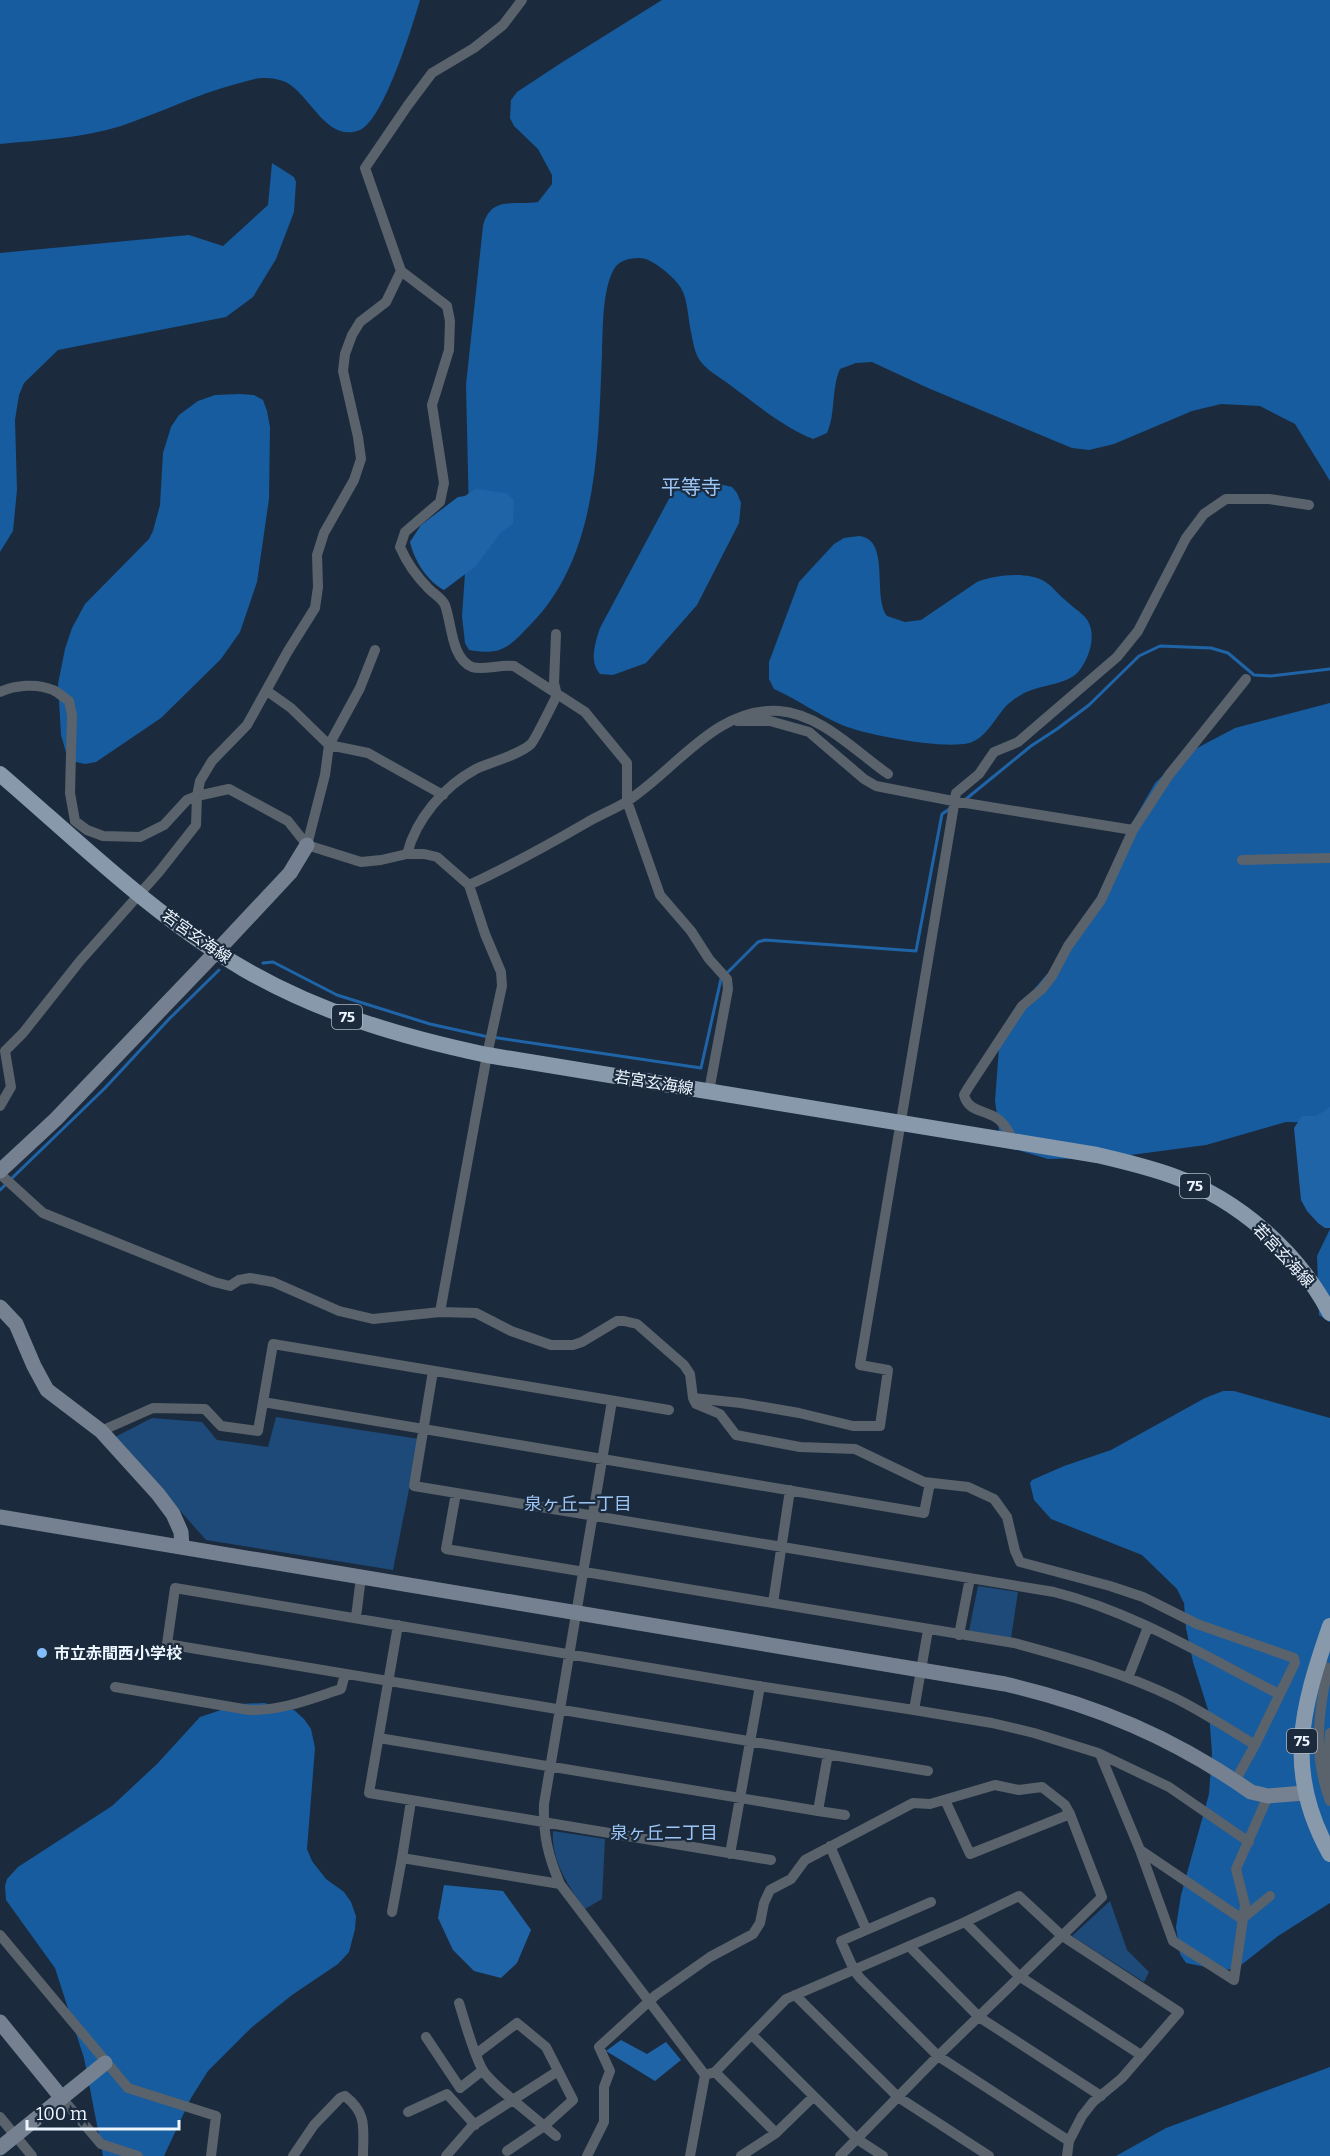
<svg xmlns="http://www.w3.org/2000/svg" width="1330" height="2156" viewBox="0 0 1330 2156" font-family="Bitter,'Noto Sans JP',serif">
  <rect width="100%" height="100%" fill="#1b2b3d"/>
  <path fill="#1d4a79" d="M 276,1417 L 419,1439 L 393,1570 L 206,1540 L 115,1437 L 152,1418 L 202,1422 L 217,1440 L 268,1447 Z
    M 978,1586 L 1018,1592 L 1011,1638 L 969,1631 Z
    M 553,1831 L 605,1839 L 602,1899 L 585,1909 C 568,1886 551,1860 553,1831 Z
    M 1110,1901 L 1127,1950 L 1149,1972 L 1144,1982 L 1072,1936 Z"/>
  <path fill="#165c9f" d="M 0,0 L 420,0 C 412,27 384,119 360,130 C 328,143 312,99 289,84 C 282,79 271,78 263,78 C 254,78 245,82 236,84 C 197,94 160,113 121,126 C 83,138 40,140 0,144 Z
    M 662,0 L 1330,0 L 1330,481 L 1295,424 L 1260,406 L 1221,404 L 1192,411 L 1114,444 L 1089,450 L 1072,448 L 928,388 L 872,362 L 856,363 L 840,369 C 831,389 836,413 827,433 L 813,439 C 783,427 756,404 730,385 C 721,378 708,371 701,362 C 695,355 693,342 691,332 C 688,319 688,300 681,288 C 674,277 658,264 646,259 C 636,256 619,259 614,269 C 602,290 603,330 602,354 C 598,445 599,555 531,624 C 509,647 502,656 469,650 L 465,643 L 462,616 L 469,516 L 466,385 L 483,226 C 491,195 514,206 538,202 L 552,184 L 552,175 L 538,149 L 514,126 L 510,118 L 511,100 L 517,92 L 561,63 Z
    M 272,163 L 294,177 L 296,182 L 294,212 L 276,259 L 253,297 L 226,317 L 58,350 L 24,383 L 19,395 L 15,420 L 17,490 L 13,531 L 0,552 L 0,253 L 189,235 L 223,246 L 268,205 Z
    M 239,394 L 254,395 L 263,400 L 267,411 L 270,427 L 269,499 L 257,582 L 240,632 L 221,659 L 161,718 L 96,762 L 85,764 L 76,762 L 67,756 L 61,735 L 58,684 L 65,649 L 72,628 L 85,604 L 149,539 L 153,531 L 160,505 L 163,453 L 171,427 L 179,415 L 198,401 L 215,395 Z
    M 686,483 L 715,483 L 732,487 L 737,493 L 741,503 L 739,523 L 697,605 L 646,663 L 613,675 L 600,674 C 589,662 595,643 600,628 L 670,497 L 678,488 Z
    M 859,536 C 891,539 872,596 887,616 L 905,622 L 921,620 L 977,582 C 994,575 1026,571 1044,581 C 1051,585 1057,593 1064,599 C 1070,605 1078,610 1085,617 C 1098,632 1090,657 1079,671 C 1067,686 1038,684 1021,695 C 1016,698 1010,702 1006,706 C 996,717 987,736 972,742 C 950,751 865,735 842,725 C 819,715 798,700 774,689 L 769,679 L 769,662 L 799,582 L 834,544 L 844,538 Z
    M 1330,703 L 1330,1123 L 1286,1122 L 1206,1145 L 1108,1158 L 1048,1159 L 1014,1149 L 1000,1137 L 995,1101 L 999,1048 L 1034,989 L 1084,932 L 1131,825 L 1155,783 L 1184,755 L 1235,728 Z
    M 1330,1229 L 1330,1322 L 1329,1322 L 1319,1315 L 1317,1256 Z
    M 1223,1391 L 1234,1391 L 1330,1418 L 1330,1903 L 1278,1936 L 1236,1969 L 1221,1970 L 1186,1963 L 1180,1954 L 1176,1927 L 1181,1895 L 1209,1794 L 1212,1753 L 1209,1713 L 1193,1662 L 1186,1628 L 1184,1603 L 1177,1589 L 1142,1555 L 1051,1519 L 1034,1500 L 1030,1483 L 1032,1480 L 1064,1466 L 1111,1450 L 1205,1398 Z
    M 264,1703 L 294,1710 L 304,1719 L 311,1729 L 315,1748 L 307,1849 L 312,1861 L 326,1879 L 344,1892 L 351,1902 L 356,1916 L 355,1929 L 349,1952 L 338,1964 L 292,1995 L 251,2028 L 208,2071 L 191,2098 L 164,2156 L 103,2156 L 84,2058 L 55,1968 L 6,1900 L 5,1886 L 7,1879 L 18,1867 L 112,1806 L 157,1764 L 200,1717 L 239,1704 Z
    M 1330,2067 L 1330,2156 L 1116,2156 L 1166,2128 Z"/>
  <path fill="#2064a8" d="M 475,489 L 506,493 L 514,500 L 513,524 L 501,532 L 476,566 L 444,590 C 427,581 414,560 410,542 L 421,525 L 458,497 L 465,496 Z
    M 1330,1107 L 1330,1228 L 1325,1228 L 1318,1223 L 1307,1211 L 1301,1200 L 1294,1128 L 1302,1116 L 1316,1116 Z
    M 444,1885 L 503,1891 L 531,1930 L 517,1963 L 501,1978 L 474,1971 L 453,1950 L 438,1918 Z
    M 621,2040 L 647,2054 L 666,2042 L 681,2060 L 655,2081 L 606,2051 Z"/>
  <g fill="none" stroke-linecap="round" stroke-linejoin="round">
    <path stroke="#2064a8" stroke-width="3" d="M 966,799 L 1031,746 L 1057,729 L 1089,705 L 1139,656 L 1160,646 L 1211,648 L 1228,653 L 1254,675 L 1271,676 L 1330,669
      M 263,963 L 273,962 L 337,995 L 430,1024 L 484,1036 L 701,1068 L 721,979
      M 726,974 L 758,942 L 765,940 L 916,951 L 942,814 L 951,808
      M 11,1179 L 105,1088 L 169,1019 L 219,970
      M 0,1190 L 6,1184"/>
    <path stroke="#5a626b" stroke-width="10" d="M 522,0 L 503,25 L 474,48 L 432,73 L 408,105 L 365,168 L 401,271 L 447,306 L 450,321 L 449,350 L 432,405 L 444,483 L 440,502 L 405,532 L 400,547 C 407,563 416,576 429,589 C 434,594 442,598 445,605 C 452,624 451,658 472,667 C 483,671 500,664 514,666 L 585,712 L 627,763 L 627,801 L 660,895 L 691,931 L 709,959 L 727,979 L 728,989 L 709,1091
      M 267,691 L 291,708 L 329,745 L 368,753 L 443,795
      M 0,692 C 15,685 37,683 53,690 C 58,692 64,698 69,701 L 72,715 L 70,793 L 75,821 L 87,830 L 103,836 L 140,837 L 164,825 L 187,800 L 197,796 L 229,789 L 288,821 L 307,845 L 361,862 L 381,860 L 407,854 L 424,854 L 437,857 L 469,885 L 485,934 L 501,972 L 502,986 L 487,1055 L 440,1312
      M 737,721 L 770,721 L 809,732 L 864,779 L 876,786 L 953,801 L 1133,830
      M 307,845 L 325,775 L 329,745 L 360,688 L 375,650
      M 407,854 C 416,819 444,786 476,769 C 491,762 519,755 531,744 C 535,740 553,703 557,695 L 554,683 L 556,634
      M 1242,860 L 1330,858
      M 469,885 C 510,866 548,845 586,823 C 599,815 613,810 626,802 C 676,770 715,707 779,711 C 821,714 856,752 888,774
      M 0,1106 L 11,1087 L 5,1051 L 23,1033 L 80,961 L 159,872 L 196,825 L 197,796 L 200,781 L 212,761 L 247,725 L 288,651 L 315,608 L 318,587 L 317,555 L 324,533 L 354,480 L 361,459 L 358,437 L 343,371 L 345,354 L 352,335 L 360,322 L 386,302 L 401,271
      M 1013,1140 C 1008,1131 1004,1122 995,1117 C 983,1110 968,1111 964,1095 L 968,1088 L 1022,1006 L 1042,989 L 1052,976 L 1068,946 L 1101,900 L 1133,830 L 1169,775 L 1246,679
      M 0,1174 L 43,1213 L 214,1282 L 230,1286 L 239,1280 L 250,1278 L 273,1282 L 339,1311 L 373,1319 L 440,1312 L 476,1313 L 511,1331 L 551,1345 L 573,1345 L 582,1342 L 617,1321 L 624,1321 L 637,1324 L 684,1365 L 690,1374 L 693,1398 L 696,1404 L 720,1414 L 736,1435 L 800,1447 L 855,1449 L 924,1482 L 968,1487 L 994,1499 L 1007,1517 L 1015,1551 L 1020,1562 L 1110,1586 L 1143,1597 L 1197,1624 L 1294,1658 L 1295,1663 L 1255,1745 L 1235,1781
      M 433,1371 L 414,1486 L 1054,1592 C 1134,1612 1206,1657 1279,1694
      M 693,1398 L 741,1403 L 799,1413 L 853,1426 L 880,1426 L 888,1370 L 860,1365 L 956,793 L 979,774 L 994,752 L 1018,742 L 1117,657 L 1138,631 L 1186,538 L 1204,514 L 1226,499 L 1269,499 L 1309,505
      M 612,1401 L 544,1804 C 543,1835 548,1856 560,1884 L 705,2075 L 690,2156
      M 669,1410 L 273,1344 L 263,1402 L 924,1513 L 930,1483
      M 101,1431 L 153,1408 L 205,1409 L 221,1426 L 258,1431 L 263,1402
      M 456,1493 L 446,1549 L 1014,1643 C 1069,1658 1124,1673 1175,1698 C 1203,1712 1229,1729 1255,1745
      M 773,1603 L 790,1490
      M 356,1617 L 361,1577
      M 398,1625 L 369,1793 L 771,1860
      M 959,1635 L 970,1578
      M 1317,1664 L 1328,1668 C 1318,1713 1313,1757 1330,1801
      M 1128,1678 L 1148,1627
      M 115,1687 L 249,1710 C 281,1711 310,1699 341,1689 L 345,1674
      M 914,1710 L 928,1630
      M 379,1738 L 818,1811 L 828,1754
      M 1100,1754 L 1140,1850 L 1173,1941 L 1234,1980 L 1245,1905 L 1236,1869 L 1268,1796
      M 928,1771 L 167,1644 L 175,1588 L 752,1685 L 914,1710 L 992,1723 L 1034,1733 L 1098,1753 L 1169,1787 L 1249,1842
      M 1330,1783 L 1328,1760 L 1330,1733
      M 945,1800 L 970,1854 L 1070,1814
      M 411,1801 L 402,1858 L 560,1884
      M 818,1811 L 845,1815
      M 830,1846 L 866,1929
      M 1140,1850 L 1242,1919
      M 730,1854 L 760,1686
      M 931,1902 L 841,1941 L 854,1970 L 860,1978 L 938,2056 L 1069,2141
      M 392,1912 L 402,1858
      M 1242,1919 L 1270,1896
      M 965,1922 L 1019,1976 L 1141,2055
      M 0,1935 L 128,2088 L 216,2116 L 211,2156
      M 909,1946 L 979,2017 L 1101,2096
      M 795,1995 L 898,2097 L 989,2156
      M 459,2003 C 466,2025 472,2049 482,2069 C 491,2085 529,2112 544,2126 L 573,2100 L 546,2047 L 517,2023 L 476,2054
      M 752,2035 L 857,2139 L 883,2156
      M 426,2037 L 460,2088 L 483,2070
      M 715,2072 L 776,2133 L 813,2097
      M 705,2075 L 715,2072 L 786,1999 L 965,1922 L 1019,1896 L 1061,1935 L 1179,2012 L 1122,2078 L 1093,2102 L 1082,2116 L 1069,2141 L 1067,2156
      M 61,2097 L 101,2144 L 138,2156
      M 408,2112 L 447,2094 L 475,2125
      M 0,2117 L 32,2156
      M 507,2151 L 544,2126 L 556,2136
      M 293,2156 L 314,2125 L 340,2098 L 345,2096 C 368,2114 363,2129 363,2156
      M 446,2156 L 472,2126 L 558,2071
      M 587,2156 L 604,2122 L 604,2087 L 610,2071 L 599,2047 L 656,1995 L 710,1957 L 753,1934 L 760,1923 L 764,1903 L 770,1890 L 791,1879 L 805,1860 L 913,1803 L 930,1804 L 995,1785 L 1019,1790 L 1042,1787 L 1065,1805 L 1070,1814 L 1102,1897 L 938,2056 L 840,2156
      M 741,2156 L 776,2133"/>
    <path stroke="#758190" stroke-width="15" d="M 0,1171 L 56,1119 L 217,951 L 290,873 L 307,845
      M 0,1307 L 16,1324 L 34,1366 L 47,1390 L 101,1431 L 158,1494 L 173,1514 L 181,1532 L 182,1547
      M 0,1517 L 1005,1684 C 1096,1705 1174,1738 1251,1792 L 1268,1796 L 1305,1793
      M 0,2022 L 61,2097
      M 0,2148 L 105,2063"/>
    <path stroke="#8999ac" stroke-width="16" d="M 0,774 C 78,841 155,917 244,969 C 320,1013 402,1037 487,1055 L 1097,1155 C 1123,1161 1148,1167 1173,1176 C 1239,1200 1297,1251 1330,1313
      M 1330,1626 C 1301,1710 1284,1772 1330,1854"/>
  </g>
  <circle fill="#83bcfb" stroke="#1b2b3d" stroke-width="2" cx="42" cy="1653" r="6"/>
  <g text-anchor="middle" stroke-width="4.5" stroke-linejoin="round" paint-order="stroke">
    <g fill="#1b2b3d" stroke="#aeb8c4" stroke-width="1.5">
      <rect x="332" y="1005" width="30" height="24" rx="4.5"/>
      <rect x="1180" y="1174" width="30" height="24" rx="4.5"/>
      <rect x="1287" y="1729" width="30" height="24" rx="4.5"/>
    </g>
    <g font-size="15" font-weight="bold" fill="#edf5fe">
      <text x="347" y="1022">75</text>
      <text x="1195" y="1191">75</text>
      <text x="1302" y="1746">75</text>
    </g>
    <g font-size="16" fill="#edf5fe" stroke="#1b2b3d">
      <text transform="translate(197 936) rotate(35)" y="6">若宮玄海線</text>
      <text transform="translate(654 1082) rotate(9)" y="6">若宮玄海線</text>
      <text transform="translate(1284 1255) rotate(47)" y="6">若宮玄海線</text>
    </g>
    <g font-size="16" font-weight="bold" fill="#edf5fe" stroke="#1b2b3d" text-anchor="start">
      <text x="54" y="1659">市立赤間西小学校</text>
    </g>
    <g font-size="18" fill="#9dc6f5" stroke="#1b2b3d">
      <text x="578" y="1510">泉ヶ丘一丁目</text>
      <text x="664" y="1839">泉ヶ丘二丁目</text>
    </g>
    <g font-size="20" fill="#9dc6f5" stroke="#1b2b3d">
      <text x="691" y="494">平等寺</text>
    </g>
  </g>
  <path d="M27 2120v9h152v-9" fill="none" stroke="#edf5fe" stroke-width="3"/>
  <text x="36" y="2120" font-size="18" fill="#edf5fe" stroke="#1b2b3d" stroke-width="4.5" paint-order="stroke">100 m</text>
</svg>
